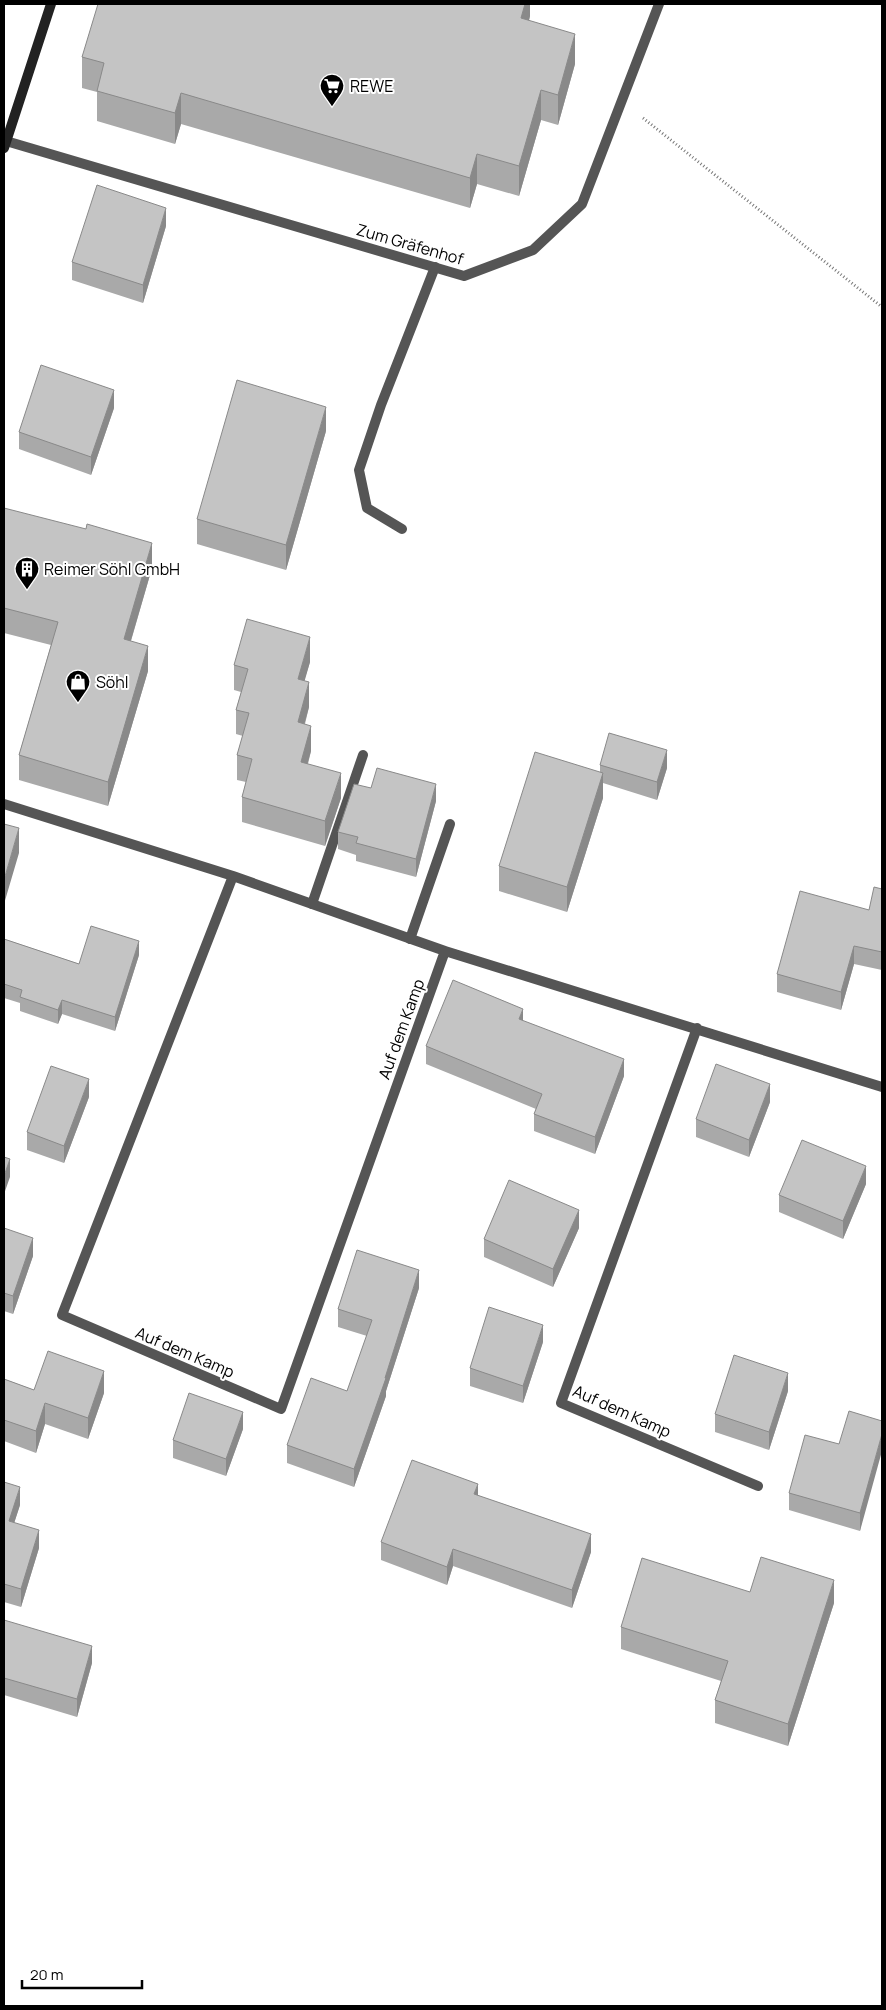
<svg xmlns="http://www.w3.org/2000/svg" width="886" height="2010" viewBox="0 0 886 2010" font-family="Manrope,sans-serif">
  <rect width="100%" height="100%" fill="#fff"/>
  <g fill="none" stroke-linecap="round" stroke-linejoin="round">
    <path stroke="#777" stroke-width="3" stroke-dasharray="1 2.5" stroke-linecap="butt" d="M 643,118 L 882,307"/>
    <path stroke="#555" stroke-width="10" d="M 402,529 L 367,508 L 359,470 L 381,405 L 435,267
      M 312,904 L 363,755
      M 410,939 L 450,824"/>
    <path stroke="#555" stroke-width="10" d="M 6,141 L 464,276 L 533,250 L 582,204 L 659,4
      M 4,804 L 233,876 L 445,951 L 882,1087
      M 233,876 L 62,1315 L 281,1409 L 445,951
      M 697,1028 L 561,1403 L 758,1486"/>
    <path stroke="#222" stroke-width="10" d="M 4,148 L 51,4"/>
  </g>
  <path fill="#a9a9a9" d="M 530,4 L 530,16 L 529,21 L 575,64 L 558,125 L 541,120 L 519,196 L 477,184 L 470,208 L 181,124 L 175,144 L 97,121 L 97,92 L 82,88 L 82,57 Z
    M 166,226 L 143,303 L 72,280 L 72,262 Z
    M 114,408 L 91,475 L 19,449 L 19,432 Z
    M 326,431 L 286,570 L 197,544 L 197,519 Z
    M 4,508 L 152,568 L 131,641 L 148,671 L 108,806 L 19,780 L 19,755 L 51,645 L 4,633 Z
    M 310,662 L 304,681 L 309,707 L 305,724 L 311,751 L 308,764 L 341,798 L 325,846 L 242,822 L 242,797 L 246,782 L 237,780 L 237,755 L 243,736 L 236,734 L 236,710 L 241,692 L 234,690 L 234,665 Z
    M 600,765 L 667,768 L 657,800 L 603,783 L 603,798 L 567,912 L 499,891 L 499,866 L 600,773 Z
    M 371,788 L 436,801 L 416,877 L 356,861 L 356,855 L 338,849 L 338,832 Z
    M 882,889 L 882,970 L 854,964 L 841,1010 L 777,992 L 777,974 L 869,910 Z
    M 4,939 L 79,964 L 139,955 L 115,1031 L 62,1014 L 58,1024 L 20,1011 L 20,1003 L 4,998 Z
    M 523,1021 L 624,1076 L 595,1154 L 534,1131 L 534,1114 L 536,1109 L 426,1064 L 426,1046 Z
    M 89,1097 L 64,1163 L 27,1150 L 27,1132 Z
    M 770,1102 L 749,1157 L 696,1137 L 696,1119 Z
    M 866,1184 L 843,1239 L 779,1212 L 779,1195 Z
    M 4,1228 L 33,1256 L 13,1314 L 4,1311 Z
    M 579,1228 L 553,1287 L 484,1257 L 484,1239 Z
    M 419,1288 L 386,1391 L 386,1396 L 354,1487 L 287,1463 L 287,1445 L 347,1391 L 367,1336 L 338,1327 L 338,1309 Z
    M 543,1342 L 523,1403 L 470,1386 L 470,1368 Z
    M 4,1379 L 34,1390 L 104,1393 L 88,1439 L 45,1424 L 36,1453 L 4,1441 Z
    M 788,1391 L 769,1450 L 715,1432 L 715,1414 Z
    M 882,1421 L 860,1531 L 789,1510 L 789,1493 L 839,1444 Z
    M 243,1429 L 226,1476 L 173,1458 L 173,1440 Z
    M 4,1482 L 20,1505 L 14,1523 L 39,1548 L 21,1607 L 4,1602 Z
    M 478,1495 L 591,1552 L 572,1608 L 453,1566 L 447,1585 L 381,1560 L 381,1542 Z
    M 750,1592 L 834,1603 L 788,1746 L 715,1723 L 715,1700 L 721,1681 L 621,1649 L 621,1627 Z
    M 4,1620 L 92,1663 L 77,1717 L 4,1695 Z"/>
  <path fill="#898989" d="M 525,4 L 530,4 L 530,16 L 521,49 L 521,18 Z
    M 575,34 L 575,64 L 558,125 L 558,95 Z
    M 541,90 L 541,120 L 519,196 L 519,166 Z
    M 181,93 L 181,124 L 175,144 L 175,113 Z
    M 477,154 L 477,184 L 470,208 L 470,178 Z
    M 166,208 L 166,226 L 143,303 L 143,285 Z
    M 114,390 L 114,408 L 91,475 L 91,457 Z
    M 326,407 L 326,431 L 286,570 L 286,545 Z
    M 152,543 L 152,568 L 124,664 L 124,639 Z
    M 310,637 L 310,662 L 298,704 L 298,679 Z
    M 148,646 L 148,671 L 108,806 L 108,782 Z
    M 309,682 L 309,707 L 298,747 L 298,722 Z
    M 311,726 L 311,751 L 301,787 L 301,762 Z
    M 667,750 L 667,768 L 657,800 L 657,782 Z
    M 341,773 L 341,798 L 325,846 L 325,821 Z
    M 603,773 L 603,798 L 567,912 L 567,887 Z
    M 436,784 L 436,801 L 416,877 L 416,859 Z
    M 19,828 L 19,853 L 4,904 L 4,880 Z
    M 139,941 L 139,955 L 115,1031 L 115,1017 Z
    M 854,946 L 854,964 L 841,1010 L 841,992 Z
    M 62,1000 L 62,1014 L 58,1024 L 58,1010 Z
    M 523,1009 L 523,1026 L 519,1019 Z
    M 624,1059 L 624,1076 L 595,1154 L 595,1137 Z
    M 89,1079 L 89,1097 L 64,1163 L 64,1146 Z
    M 770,1084 L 770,1102 L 749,1157 L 749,1140 Z
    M 10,1159 L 10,1177 L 4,1194 L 4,1176 Z
    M 866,1166 L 866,1184 L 843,1239 L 843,1221 Z
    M 579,1210 L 579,1228 L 553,1287 L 553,1269 Z
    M 33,1238 L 33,1256 L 13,1314 L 13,1296 Z
    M 419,1270 L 419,1288 L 386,1391 L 386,1396 L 354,1487 L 354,1469 L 385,1378 Z
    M 543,1325 L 543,1342 L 523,1403 L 523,1386 Z
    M 104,1371 L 104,1393 L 88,1439 L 88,1418 Z
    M 788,1373 L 788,1391 L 769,1450 L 769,1432 Z
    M 45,1403 L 45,1424 L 36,1453 L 36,1431 Z
    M 243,1412 L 243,1429 L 226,1476 L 226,1459 Z
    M 882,1434 L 882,1451 L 860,1531 L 860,1513 Z
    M 478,1484 L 478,1502 L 474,1494 Z
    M 20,1487 L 20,1505 L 9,1539 L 9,1521 Z
    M 39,1530 L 39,1548 L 21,1607 L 21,1589 Z
    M 591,1534 L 591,1552 L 572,1608 L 572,1590 Z
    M 453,1549 L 453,1566 L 447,1585 L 447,1567 Z
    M 834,1580 L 834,1603 L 788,1746 L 788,1724 Z
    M 92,1646 L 92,1663 L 77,1717 L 77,1699 Z"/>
  <path fill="#c4c4c4" stroke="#898989" d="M 98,4 L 525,4 L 521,18 L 575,34 L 558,95 L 541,90 L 519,166 L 477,154 L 470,178 L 181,93 L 175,113 L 97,91 L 104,63 L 82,57 Z
    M 97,185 L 166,208 L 143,285 L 72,262 Z
    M 41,365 L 114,390 L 91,457 L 19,432 Z
    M 237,380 L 326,407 L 286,545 L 197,519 Z
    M 4,508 L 86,529 L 87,524 L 152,543 L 124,639 L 148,646 L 108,782 L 19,755 L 58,622 L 4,608 Z
    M 247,619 L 310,637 L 298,679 L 309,682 L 298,722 L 311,726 L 301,762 L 341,773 L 325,821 L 242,797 L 252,759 L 237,755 L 249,713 L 236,710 L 248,669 L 234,665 Z
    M 609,733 L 667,750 L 657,782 L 600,765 Z
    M 535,752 L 603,773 L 567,887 L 499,866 Z
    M 377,768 L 436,784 L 416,859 L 356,843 L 358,837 L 338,832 L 354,784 L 371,788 Z
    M 4,824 L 19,828 L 4,880 Z
    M 874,887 L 882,889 L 882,952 L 854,946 L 841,992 L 777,974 L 800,891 L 869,910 Z
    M 91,926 L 139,941 L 115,1017 L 62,1000 L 58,1010 L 20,997 L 22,990 L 4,984 L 4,939 L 79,964 Z
    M 453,980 L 523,1009 L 519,1019 L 624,1059 L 595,1137 L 534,1114 L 542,1094 L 426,1046 Z
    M 716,1064 L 770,1084 L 749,1140 L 696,1119 Z
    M 51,1066 L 89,1079 L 64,1146 L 27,1132 Z
    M 802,1140 L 866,1166 L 843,1221 L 779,1195 Z
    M 4,1157 L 10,1159 L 4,1176 Z
    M 509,1180 L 579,1210 L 553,1269 L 484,1239 Z
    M 4,1228 L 33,1238 L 13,1296 L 4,1293 Z
    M 357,1250 L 419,1270 L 385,1378 L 386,1378 L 354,1469 L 287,1445 L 311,1378 L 347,1391 L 372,1320 L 338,1309 Z
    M 489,1307 L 543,1325 L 523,1386 L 470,1368 Z
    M 48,1351 L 104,1371 L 88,1418 L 45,1403 L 36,1431 L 4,1420 L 4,1379 L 34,1390 Z
    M 734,1355 L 788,1373 L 769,1432 L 715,1414 Z
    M 189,1393 L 243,1412 L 226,1459 L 173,1440 Z
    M 849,1411 L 882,1421 L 882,1434 L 860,1513 L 789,1493 L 805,1435 L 839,1444 Z
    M 412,1460 L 478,1484 L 474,1494 L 591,1534 L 572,1590 L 453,1549 L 447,1567 L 381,1542 Z
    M 4,1482 L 20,1487 L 9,1521 L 39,1530 L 21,1589 L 4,1584 Z
    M 761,1557 L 834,1580 L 788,1724 L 715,1700 L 728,1661 L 621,1627 L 642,1558 L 750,1592 Z
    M 4,1620 L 92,1646 L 77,1699 L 4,1678 Z"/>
  <defs>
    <symbol id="supermarket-pin" viewBox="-11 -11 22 30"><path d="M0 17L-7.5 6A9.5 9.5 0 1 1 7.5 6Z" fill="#000" stroke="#fff"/><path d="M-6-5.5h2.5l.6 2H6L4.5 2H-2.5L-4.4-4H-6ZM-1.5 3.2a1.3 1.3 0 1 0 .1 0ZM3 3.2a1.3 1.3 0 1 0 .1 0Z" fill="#fff"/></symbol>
    <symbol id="building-pin" viewBox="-11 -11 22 30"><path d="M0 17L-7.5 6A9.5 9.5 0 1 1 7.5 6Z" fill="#000" stroke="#fff"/><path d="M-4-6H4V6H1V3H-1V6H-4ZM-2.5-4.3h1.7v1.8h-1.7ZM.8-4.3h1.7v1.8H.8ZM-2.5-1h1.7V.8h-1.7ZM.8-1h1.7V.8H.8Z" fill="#fff"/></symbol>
    <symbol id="shop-pin" viewBox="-11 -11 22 30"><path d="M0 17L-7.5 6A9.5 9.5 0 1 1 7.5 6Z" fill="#000" stroke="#fff"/><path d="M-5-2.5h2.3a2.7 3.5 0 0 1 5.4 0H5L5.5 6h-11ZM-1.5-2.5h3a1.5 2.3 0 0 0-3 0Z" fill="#fff"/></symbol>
  </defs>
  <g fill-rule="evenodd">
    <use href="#supermarket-pin" x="318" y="72" width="28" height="38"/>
    <use href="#building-pin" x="13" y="555" width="28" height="38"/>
    <use href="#shop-pin" x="64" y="668" width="28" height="38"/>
  </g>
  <g text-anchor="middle" stroke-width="4" stroke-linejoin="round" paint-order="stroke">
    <g font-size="16" fill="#000" stroke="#fff" text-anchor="start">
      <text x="350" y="92">REWE</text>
      <text x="44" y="575">Reimer Söhl GmbH</text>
      <text x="96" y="688">Söhl</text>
    </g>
    <g font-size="16" fill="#000" stroke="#fff">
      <text transform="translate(410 244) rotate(16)" y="6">Zum Gräfenhof</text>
      <text transform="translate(401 1029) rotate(-70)" y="6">Auf dem Kamp</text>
      <text transform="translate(185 1352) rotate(23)" y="6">Auf dem Kamp</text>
      <text transform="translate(622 1411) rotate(24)" y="6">Auf dem Kamp</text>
    </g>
  </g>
  <rect width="886" height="2010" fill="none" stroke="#000000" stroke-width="10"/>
  <path d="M22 1980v8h120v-8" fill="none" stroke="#000000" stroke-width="2.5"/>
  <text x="30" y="1980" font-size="15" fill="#000000" stroke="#ffffff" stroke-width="4" paint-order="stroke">20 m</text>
</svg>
